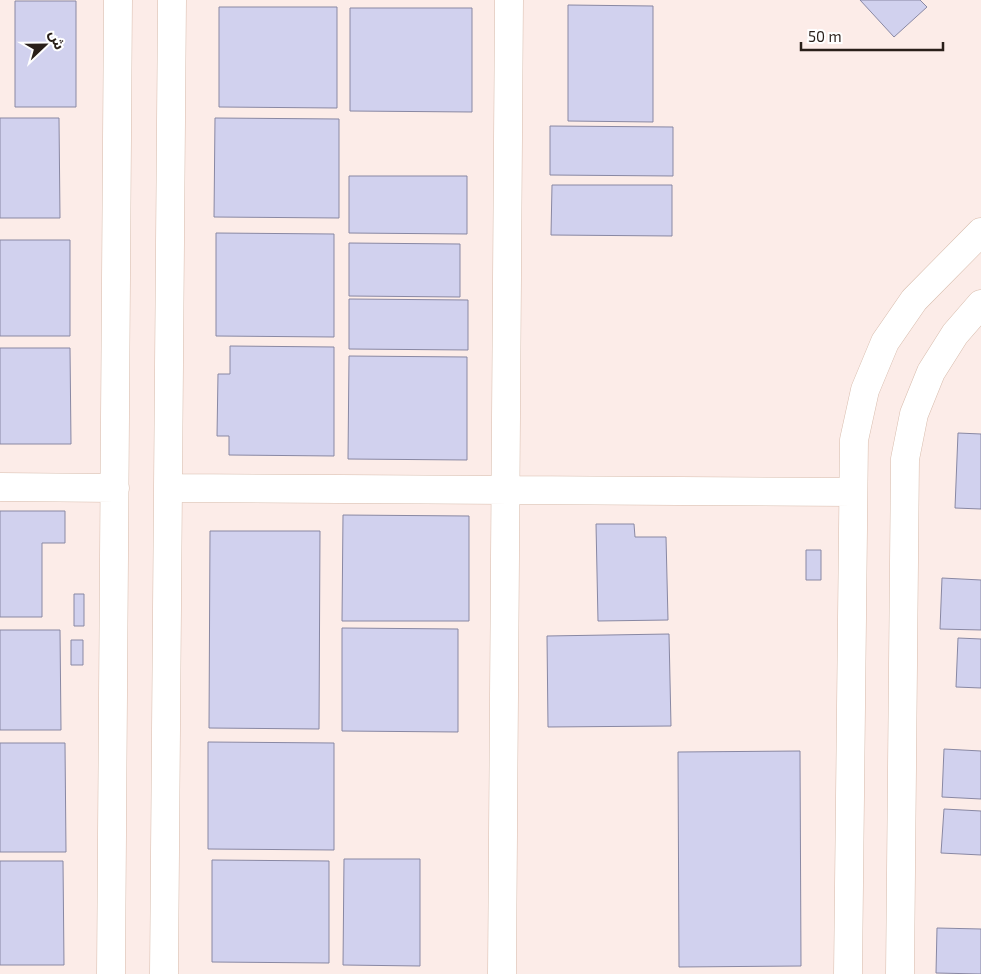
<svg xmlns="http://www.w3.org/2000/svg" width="981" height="974" viewBox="0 0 981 974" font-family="'Exo 2','Noto Sans Arabic',sans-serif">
  <rect width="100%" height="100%" fill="#fef8f5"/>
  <path fill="#fcece8" d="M 0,0 L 981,0 L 981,974 L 0,974 Z"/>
  <path fill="#d1d1ee" stroke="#8988a3" d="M 860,0 L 920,0 L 927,7 L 894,37 Z
    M 15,1 L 76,1 L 76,107 L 15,107 Z
    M 568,5 L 653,6 L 653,122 L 568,121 Z
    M 219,7 L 337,7 L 337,108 L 219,107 Z
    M 350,8 L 472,8 L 472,112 L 350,111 Z
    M 0,118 L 59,118 L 60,218 L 0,218 Z
    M 215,118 L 339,119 L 339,218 L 214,217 Z
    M 550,126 L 673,127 L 673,176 L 550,175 Z
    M 349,176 L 467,176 L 467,234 L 349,233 Z
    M 552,185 L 672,185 L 672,236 L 551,235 Z
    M 216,233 L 334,234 L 334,337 L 216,336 Z
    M 0,240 L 70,240 L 70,336 L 0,336 Z
    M 349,243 L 460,244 L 460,297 L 349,296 Z
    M 349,299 L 468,300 L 468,350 L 349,349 Z
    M 230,346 L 334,347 L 334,456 L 229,455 L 229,436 L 217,436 L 218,374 L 230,374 Z
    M 0,348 L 70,348 L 71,444 L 0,444 Z
    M 349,356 L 467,357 L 467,460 L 348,459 Z
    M 958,433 L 981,434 L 981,509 L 955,508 Z
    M 0,511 L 65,511 L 65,543 L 42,543 L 42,617 L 0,617 Z
    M 343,515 L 469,516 L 469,621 L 342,621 Z
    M 596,524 L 634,524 L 635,537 L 666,537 L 668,620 L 598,621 Z
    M 210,531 L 320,531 L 319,729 L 209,728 Z
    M 806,550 L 821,550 L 821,580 L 806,580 Z
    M 942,578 L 981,580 L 981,630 L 940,629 Z
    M 74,594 L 84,594 L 84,626 L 74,626 Z
    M 342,628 L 458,629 L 458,732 L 342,731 Z
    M 0,630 L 60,630 L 61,730 L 0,730 Z
    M 669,634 L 671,726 L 548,727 L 547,636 Z
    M 958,638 L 981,639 L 981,688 L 956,687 Z
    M 71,640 L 83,640 L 83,665 L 71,665 Z
    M 208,742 L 334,743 L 334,850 L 208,849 Z
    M 0,743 L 65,743 L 66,852 L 0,852 Z
    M 944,749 L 981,751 L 981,799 L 942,797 Z
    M 800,751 L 801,966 L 679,967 L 678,752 Z
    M 944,809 L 981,811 L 981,855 L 941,853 Z
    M 344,859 L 420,859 L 420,966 L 343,965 Z
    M 212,860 L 329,861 L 329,963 L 212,962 Z
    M 0,861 L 63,861 L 64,965 L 0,965 Z
    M 937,928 L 981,929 L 981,974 L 936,973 Z"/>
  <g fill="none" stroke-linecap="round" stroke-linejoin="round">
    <defs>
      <path id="minor" d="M 0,487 L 115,488
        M 168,488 L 853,492
        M 111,974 L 118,0
        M 164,974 L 172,0
        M 502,974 L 509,0
        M 848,974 L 854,440 L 865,390 L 885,342 L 914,300 L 981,232
        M 900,974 L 905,459 L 914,414 L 931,372 L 955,334 L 981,304"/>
    </defs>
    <use href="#minor" stroke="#d7bbab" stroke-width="29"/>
    <use href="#minor" stroke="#fff" stroke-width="28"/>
  </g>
  <g transform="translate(45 45) rotate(68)" stroke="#ffffff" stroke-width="4" paint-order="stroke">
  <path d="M0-4L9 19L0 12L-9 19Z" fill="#291f19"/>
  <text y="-8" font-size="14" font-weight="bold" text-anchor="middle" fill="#291f19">ش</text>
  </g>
  <path d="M801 42v8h142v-8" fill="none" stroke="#291f19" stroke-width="2.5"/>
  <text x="808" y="42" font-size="15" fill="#291f19" stroke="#ffffff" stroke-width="4" paint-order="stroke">50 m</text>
</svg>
